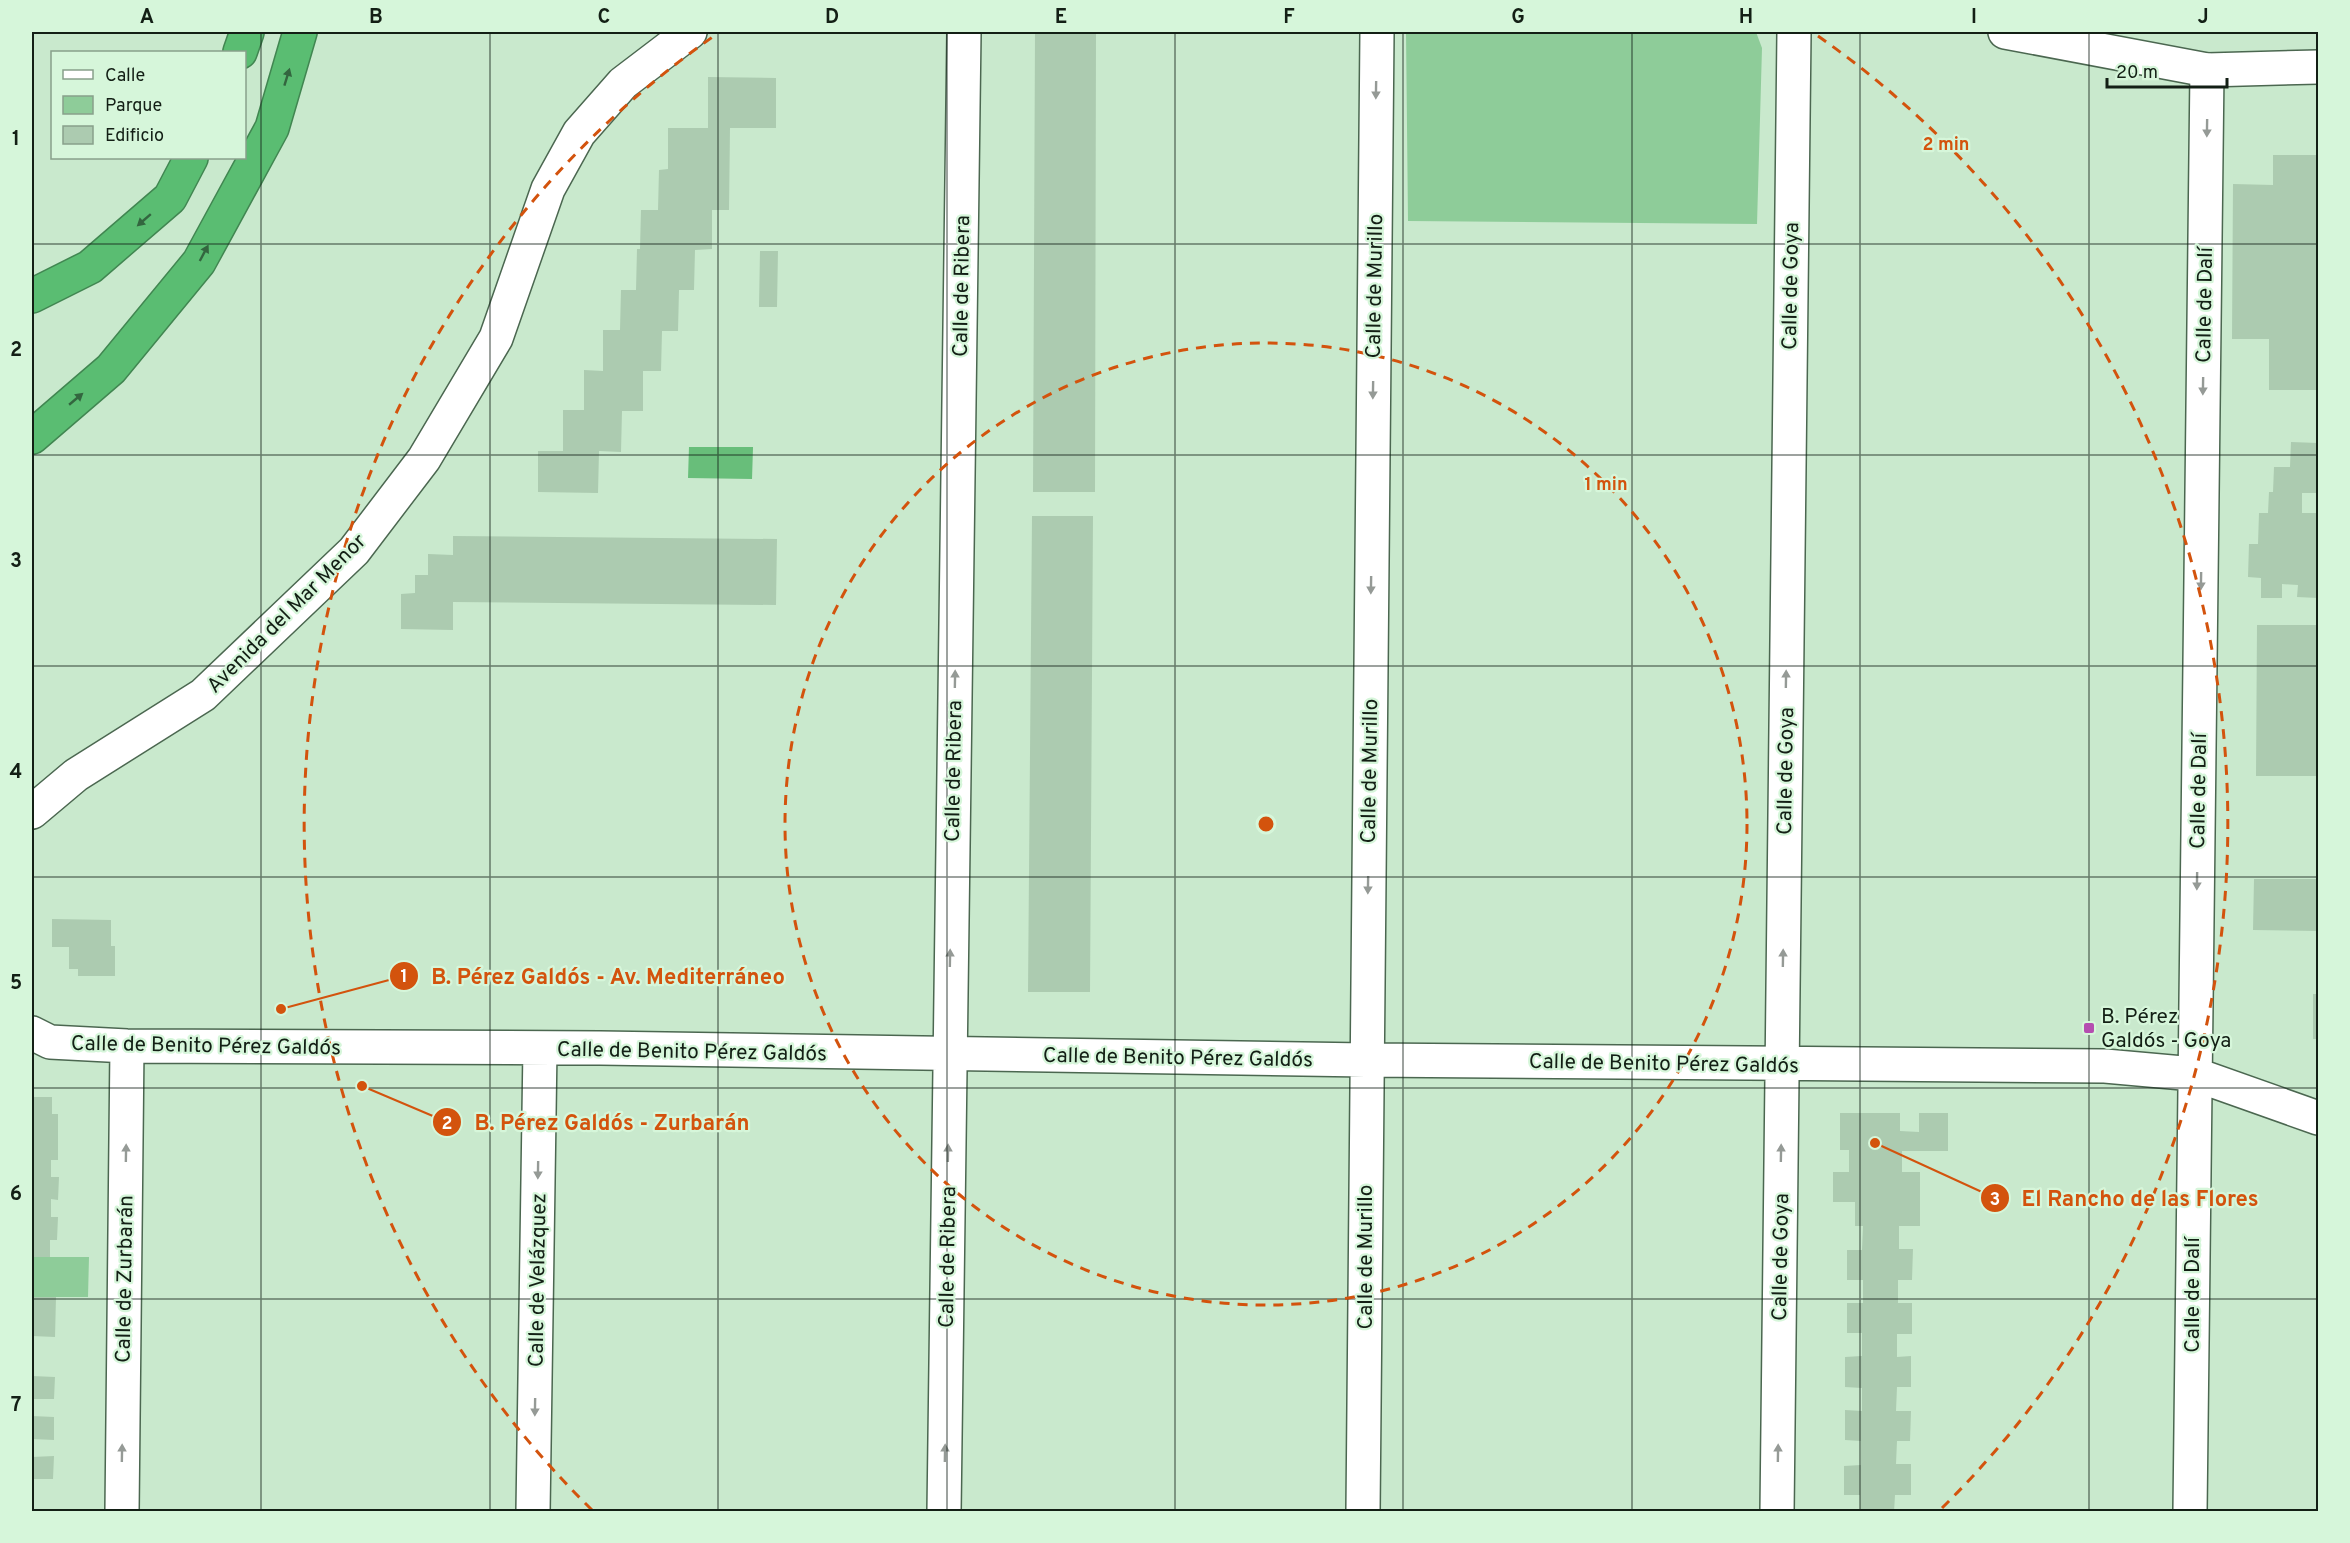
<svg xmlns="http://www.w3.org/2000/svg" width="2350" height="1543" viewBox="0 0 2350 1543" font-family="Overpass,sans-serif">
  <rect width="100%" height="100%" fill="#c9e9cd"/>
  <path fill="#8ecc99" d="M 1406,32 L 1756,32 L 1762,48 L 1757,224 L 1408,221 Z
    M 32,1257 L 89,1257 L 88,1297 L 32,1297 Z"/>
  <path fill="#68be7a" d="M 689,447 L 753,447 L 752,479 L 688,478 Z"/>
  <path fill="#accbb0" d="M 1035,32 L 1096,32 L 1095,492 L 1033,492 Z
    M 708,77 L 776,78 L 776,128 L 730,128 L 729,210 L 712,210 L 712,249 L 695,250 L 694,290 L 679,290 L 678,331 L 662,331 L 661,371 L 643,371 L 643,411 L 622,411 L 621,452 L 599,451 L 598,493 L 538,492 L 538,451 L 563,451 L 563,410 L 584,410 L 584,370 L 603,371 L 603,330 L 620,330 L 621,290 L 636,290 L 637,249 L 640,249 L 641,210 L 658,210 L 659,170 L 668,169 L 668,128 L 708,128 Z
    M 2316,137 L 2318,137 L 2318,390 L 2269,390 L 2269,339 L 2232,339 L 2233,184 L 2273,185 L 2273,155 L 2316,155 Z
    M 760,251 L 778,251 L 777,307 L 759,307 Z
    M 2291,442 L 2318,443 L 2318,493 L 2302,493 L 2302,513 L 2318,513 L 2318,598 L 2297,597 L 2298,585 L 2282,584 L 2282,598 L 2261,598 L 2261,578 L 2248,577 L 2249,544 L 2258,544 L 2259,513 L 2268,513 L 2269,492 L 2273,492 L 2274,467 L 2290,467 Z
    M 1032,516 L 1093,516 L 1090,992 L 1028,992 Z
    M 453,536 L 777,539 L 776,605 L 453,602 L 453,630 L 401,629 L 401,594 L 415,593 L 415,575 L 428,575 L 428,554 L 453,555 Z
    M 2257,625 L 2318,625 L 2318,776 L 2256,776 Z
    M 2254,879 L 2318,879 L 2318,931 L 2253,930 Z
    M 52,919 L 111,920 L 111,946 L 115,946 L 115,976 L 78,976 L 78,969 L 69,969 L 69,947 L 52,947 Z
    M 2313,994 L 2318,994 L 2318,1039 L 2313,1039 Z
    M 32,1097 L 52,1097 L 52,1114 L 58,1114 L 58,1160 L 51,1160 L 51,1177 L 59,1177 L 58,1200 L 51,1199 L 51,1217 L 58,1217 L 57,1240 L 50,1240 L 50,1257 L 32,1257 Z
    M 1840,1113 L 1900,1113 L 1900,1131 L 1919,1132 L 1919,1113 L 1948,1113 L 1948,1151 L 1902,1151 L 1902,1172 L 1920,1172 L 1920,1226 L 1899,1226 L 1899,1249 L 1913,1249 L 1912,1280 L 1898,1280 L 1898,1303 L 1912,1303 L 1912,1334 L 1897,1334 L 1897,1357 L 1911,1356 L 1911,1387 L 1897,1387 L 1896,1411 L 1911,1411 L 1910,1441 L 1897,1441 L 1896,1464 L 1911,1464 L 1911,1495 L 1895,1495 L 1894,1512 L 1860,1512 L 1860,1495 L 1844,1495 L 1844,1466 L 1861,1465 L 1861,1441 L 1845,1440 L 1845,1410 L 1862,1411 L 1862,1388 L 1845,1387 L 1845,1357 L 1862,1356 L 1862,1333 L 1847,1333 L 1847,1303 L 1863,1303 L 1863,1280 L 1847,1280 L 1847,1250 L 1862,1250 L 1863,1226 L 1855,1226 L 1855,1202 L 1833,1202 L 1833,1172 L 1849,1172 L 1849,1150 L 1840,1150 Z
    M 32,1297 L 56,1297 L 55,1337 L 32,1336 Z
    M 32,1376 L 55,1377 L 54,1399 L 32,1399 Z
    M 32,1416 L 54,1417 L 54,1440 L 32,1439 Z
    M 54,1456 L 53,1479 L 32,1479 L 32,1457 Z"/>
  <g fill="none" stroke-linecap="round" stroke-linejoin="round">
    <defs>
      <path id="minor" d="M 32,1033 L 50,1042 L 127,1046 L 600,1048 L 1366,1060 L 2105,1066 L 2194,1074 L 2318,1118
        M 122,1512 L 127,1046
        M 533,1512 L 540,1048
        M 944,1512 L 964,32
        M 1363,1512 L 1377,32
        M 1777,1512 L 1794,32
        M 2190,1512 L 2207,70"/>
      <path id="tertiary" d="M 2005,32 L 2207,70 L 2318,67
        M 32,812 L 76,775 L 203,695 L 354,551 L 424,459 L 496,338 L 548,189 L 579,133 L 623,83 L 690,32"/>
      <path id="motorway" d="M 240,52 L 247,32
        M 32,296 L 90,267 L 170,198 L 191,158
        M 32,437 L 111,369 L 199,262 L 272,128 L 300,32"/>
    </defs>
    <use href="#minor" stroke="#4b6750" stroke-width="36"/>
    <use href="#tertiary" stroke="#4b6750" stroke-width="36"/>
    <use href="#motorway" stroke="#418651" stroke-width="36"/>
    <use href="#minor" stroke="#fff" stroke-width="33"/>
    <use href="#tertiary" stroke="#fff" stroke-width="33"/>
    <use href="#motorway" stroke="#5abd72" stroke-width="33"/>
  </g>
  <defs><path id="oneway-solid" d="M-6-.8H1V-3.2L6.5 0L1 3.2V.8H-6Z" transform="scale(1.5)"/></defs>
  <g fill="#33663f">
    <use href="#oneway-solid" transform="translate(287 77) rotate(-73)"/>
    <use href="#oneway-solid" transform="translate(144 220) rotate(139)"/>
    <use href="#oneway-solid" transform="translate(204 253) rotate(-62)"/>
    <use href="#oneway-solid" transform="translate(76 399) rotate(-40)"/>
  </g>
  <g fill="#959a96">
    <use href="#oneway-solid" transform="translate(1376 90) rotate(91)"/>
    <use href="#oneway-solid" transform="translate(2207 128) rotate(91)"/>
    <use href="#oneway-solid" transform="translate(2203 386) rotate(91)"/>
    <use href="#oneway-solid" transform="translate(1373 390) rotate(91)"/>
    <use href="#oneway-solid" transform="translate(2201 581) rotate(91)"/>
    <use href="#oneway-solid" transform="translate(1371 585) rotate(91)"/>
    <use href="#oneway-solid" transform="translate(955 679) rotate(-89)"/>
    <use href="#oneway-solid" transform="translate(1786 679) rotate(-89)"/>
    <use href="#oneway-solid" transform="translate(2197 881) rotate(91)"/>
    <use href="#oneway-solid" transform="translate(1368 885) rotate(91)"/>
    <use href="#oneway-solid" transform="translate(950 958) rotate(-89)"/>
    <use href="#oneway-solid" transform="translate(1783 958) rotate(-89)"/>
    <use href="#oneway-solid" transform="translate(126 1153) rotate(-89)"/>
    <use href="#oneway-solid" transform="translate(948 1153) rotate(-89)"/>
    <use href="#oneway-solid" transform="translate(1781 1153) rotate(-89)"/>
    <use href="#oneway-solid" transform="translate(538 1170) rotate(91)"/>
    <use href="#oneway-solid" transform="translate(535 1407) rotate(91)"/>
    <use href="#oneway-solid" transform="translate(122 1453) rotate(-89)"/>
    <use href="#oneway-solid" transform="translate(945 1453) rotate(-89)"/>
    <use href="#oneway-solid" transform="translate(1778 1453) rotate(-89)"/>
  </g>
  <path fill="none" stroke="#131f15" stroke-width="1.5" stroke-opacity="0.55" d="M 261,32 L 261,1512M 490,32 L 490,1512M 718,32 L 718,1512M 947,32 L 947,1512M 1175,32 L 1175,1512M 1403,32 L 1403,1512M 1632,32 L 1632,1512M 1860,32 L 1860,1512M 2089,32 L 2089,1512M 32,244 L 2318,244M 32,455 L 2318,455M 32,666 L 2318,666M 32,877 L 2318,877M 32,1088 L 2318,1088M 32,1299 L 2318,1299"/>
  <g fill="none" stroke="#d3530d" stroke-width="3" stroke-dasharray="10 8">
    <circle cx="1266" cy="824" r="481"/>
    <path d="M592 1510A962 962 0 0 1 714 36M1818 36A962 962 0 0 1 1940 1510"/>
  </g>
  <rect fill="#b54db0" stroke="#d6f6da" stroke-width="2" x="2083" y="1022" width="12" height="12" rx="3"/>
  <g text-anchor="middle" stroke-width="4.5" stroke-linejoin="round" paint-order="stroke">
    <g font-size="21" fill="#131f15" stroke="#d6f6da">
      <text transform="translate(961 286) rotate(-89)" y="7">Calle de Ribera</text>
      <text transform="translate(1374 286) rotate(-89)" y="7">Calle de Murillo</text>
      <text transform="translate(1790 286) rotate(-89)" y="7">Calle de Goya</text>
      <text transform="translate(2204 305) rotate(-89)" y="7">Calle de Dalí</text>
      <text transform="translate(286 613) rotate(-45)" y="7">Avenida del Mar Menor</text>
      <text transform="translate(953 771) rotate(-89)" y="7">Calle de Ribera</text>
      <text transform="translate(1369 771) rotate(-89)" y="7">Calle de Murillo</text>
      <text transform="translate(1785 771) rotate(-89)" y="7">Calle de Goya</text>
      <text transform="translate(2198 791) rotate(-89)" y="7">Calle de Dalí</text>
      <text transform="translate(206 1045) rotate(1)" y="7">Calle de Benito Pérez Galdós</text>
      <text transform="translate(692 1051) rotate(1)" y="7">Calle de Benito Pérez Galdós</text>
      <text transform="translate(1178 1057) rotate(1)" y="7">Calle de Benito Pérez Galdós</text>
      <text transform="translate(1664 1063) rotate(1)" y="7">Calle de Benito Pérez Galdós</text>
      <text transform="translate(947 1257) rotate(-89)" y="7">Calle de Ribera</text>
      <text transform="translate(1365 1257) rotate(-90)" y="7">Calle de Murillo</text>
      <text transform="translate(1780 1257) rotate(-89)" y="7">Calle de Goya</text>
      <text transform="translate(124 1279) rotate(-89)" y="7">Calle de Zurbarán</text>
      <text transform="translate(537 1280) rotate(-89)" y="7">Calle de Velázquez</text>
      <text transform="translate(2192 1295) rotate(-90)" y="7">Calle de Dalí</text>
    </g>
    <g font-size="21" fill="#131f15" stroke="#d6f6da" text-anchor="start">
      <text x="2101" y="1023">B. Pérez<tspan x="2101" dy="24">Galdós - Goya</tspan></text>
    </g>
  </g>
  <circle cx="1266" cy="824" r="9" fill="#d3530d" stroke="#d6f6da" stroke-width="3"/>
  <g font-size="18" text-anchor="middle" font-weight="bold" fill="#d3530d" stroke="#d6f6da" stroke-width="4.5" stroke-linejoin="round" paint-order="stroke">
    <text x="1946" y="150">2 min</text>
    <text x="1606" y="490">1 min</text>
  </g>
  <path fill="none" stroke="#d3530d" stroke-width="2" d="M281 1009L404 976M362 1086L447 1122M1875 1143L1995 1198"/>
  <g fill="#d3530d" stroke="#d6f6da" stroke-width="2">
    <circle cx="281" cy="1009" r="6"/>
    <circle cx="362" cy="1086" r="6"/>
    <circle cx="1875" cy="1143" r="6"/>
    <circle cx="404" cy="976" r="15"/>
    <circle cx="447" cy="1122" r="15"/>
    <circle cx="1995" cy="1198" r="15"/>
  </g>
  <g font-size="18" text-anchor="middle" font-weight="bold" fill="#fff">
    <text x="404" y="982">1</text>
    <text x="447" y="1129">2</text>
    <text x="1995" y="1205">3</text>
  </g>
  <g font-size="22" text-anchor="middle" font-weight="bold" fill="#d3530d" stroke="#d6f6da" stroke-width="4.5" stroke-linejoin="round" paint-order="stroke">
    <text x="608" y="984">B. Pérez Galdós - Av. Mediterráneo</text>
    <text x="612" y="1130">B. Pérez Galdós - Zurbarán</text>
    <text x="2140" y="1206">El Rancho de las Flores</text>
  </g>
  <rect width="2350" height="1543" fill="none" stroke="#d6f6da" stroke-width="66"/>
  <rect x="51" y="51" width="195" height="108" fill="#d6f6da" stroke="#88a08b" stroke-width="1.5"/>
  <rect x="63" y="70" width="30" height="9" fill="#ffffff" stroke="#88a08b" stroke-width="1.5"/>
  <text x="105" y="81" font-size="18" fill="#131f15">Calle</text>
  <rect x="63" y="96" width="30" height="18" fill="#8ecc99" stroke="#88a08b" stroke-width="1.5"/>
  <text x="105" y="111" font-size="18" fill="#131f15">Parque</text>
  <rect x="63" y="126" width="30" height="18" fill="#accbb0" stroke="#88a08b" stroke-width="1.5"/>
  <text x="105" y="141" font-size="18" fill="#131f15">Edificio</text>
  <path d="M2107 78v9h120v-9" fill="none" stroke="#131f15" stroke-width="3"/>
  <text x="2116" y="78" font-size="18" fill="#131f15" stroke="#d6f6da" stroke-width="4.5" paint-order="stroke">20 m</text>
  <rect x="33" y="33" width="2284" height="1477" fill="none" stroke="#131f15" stroke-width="2"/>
  <g font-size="20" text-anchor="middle" font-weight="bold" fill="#131f15">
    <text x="147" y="23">A</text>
    <text x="376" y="23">B</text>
    <text x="604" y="23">C</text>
    <text x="832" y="23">D</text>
    <text x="1061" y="23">E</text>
    <text x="1289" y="23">F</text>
    <text x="1518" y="23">G</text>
    <text x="1746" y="23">H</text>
    <text x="1974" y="23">I</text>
    <text x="2203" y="23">J</text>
    <text x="16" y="145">1</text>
    <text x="16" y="356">2</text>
    <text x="16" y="567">3</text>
    <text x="16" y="778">4</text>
    <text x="16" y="989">5</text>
    <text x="16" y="1200">6</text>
    <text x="16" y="1411">7</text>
  </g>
</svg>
